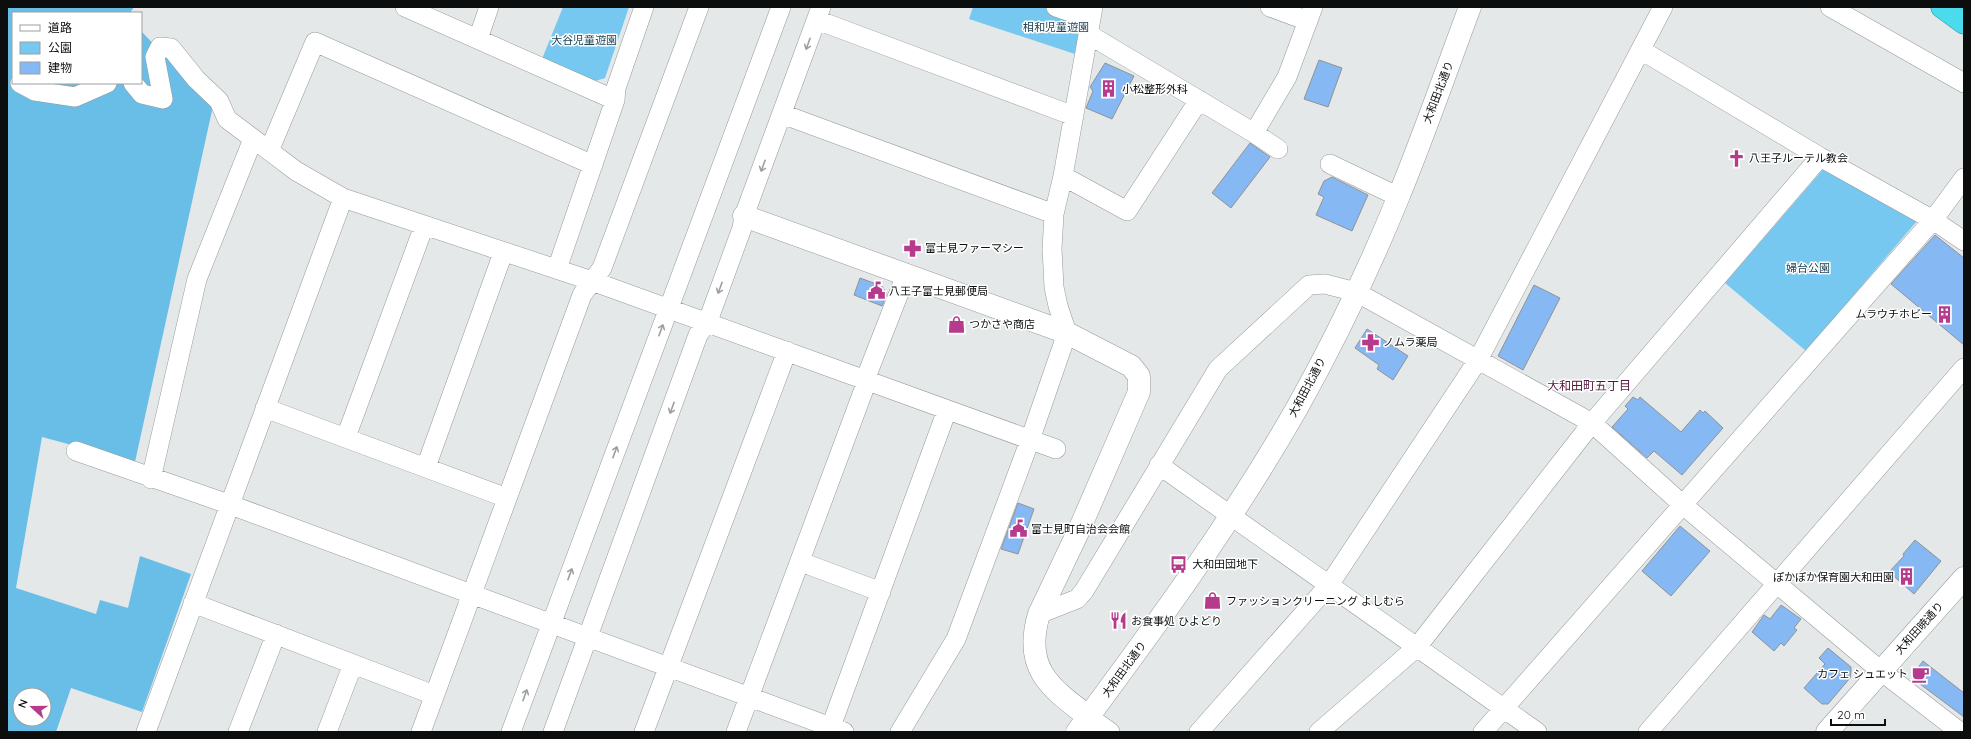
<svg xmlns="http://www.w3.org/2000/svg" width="1971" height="739" viewBox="0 0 1971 739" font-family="Quicksand,'Noto Sans JP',sans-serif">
  <rect width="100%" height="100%" fill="#e4e8e9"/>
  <path fill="#76c8f0" d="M 563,7 L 629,7 L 605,78 L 592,82 L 542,59 Z
    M 973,7 L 1056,7 L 1091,19 L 1084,57 L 969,19 Z
    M 1825,167 L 1917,221 L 1806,351 L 1725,283 Z"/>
  <path fill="#69bee7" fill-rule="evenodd" d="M 7,7 L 134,7 L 130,13 L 13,13 L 13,83 L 141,83 L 141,31 L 213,106 L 135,462 L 42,437 L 16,588 L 96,614 L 100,600 L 128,608 L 140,556 L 191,574 L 142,712 L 71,688 L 56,732 L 7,732 ZM 20,695 L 44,695 L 44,719 L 20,719 Z"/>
  <path fill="#86b8f3" stroke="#909395" d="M 1319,60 L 1342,68 L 1328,107 L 1304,99 Z
    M 1105,63 L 1134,76 L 1112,119 L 1086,108 L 1093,91 L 1090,87 Z
    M 1250,143 L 1270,157 L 1231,208 L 1212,193 Z
    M 1332,177 L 1368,195 L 1352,231 L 1316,215 L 1324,197 L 1318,194 L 1324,181 Z
    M 1935,235 L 1964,258 L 1964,345 L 1891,284 Z
    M 860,278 L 882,286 L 887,294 L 882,306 L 854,295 Z
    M 1534,285 L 1560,298 L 1523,370 L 1498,356 Z
    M 1367,329 L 1408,356 L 1393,380 L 1377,369 L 1379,365 L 1355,348 Z
    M 1633,397 L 1638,400 L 1640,397 L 1681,432 L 1700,410 L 1703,413 L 1705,411 L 1723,428 L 1682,475 L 1654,451 L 1647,458 L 1612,427 L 1628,409 L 1625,406 Z
    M 1018,503 L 1034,509 L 1018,554 L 1001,549 Z
    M 1680,526 L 1710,551 L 1671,596 L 1642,571 Z
    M 1915,540 L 1941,561 L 1914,594 L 1889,572 L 1904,556 L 1903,554 Z
    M 1781,605 L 1801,619 L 1794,628 L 1797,630 L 1784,646 L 1781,643 L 1774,651 L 1752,632 L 1764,615 L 1770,619 Z
    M 1828,648 L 1851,667 L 1851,672 L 1850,678 L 1828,704 L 1822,704 L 1804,688 L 1825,664 L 1819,658 Z
    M 1923,661 L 1964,693 L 1964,717 L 1916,681 L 1916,670 Z"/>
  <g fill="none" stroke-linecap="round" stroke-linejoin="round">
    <defs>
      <path id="minor" d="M 405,7 L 615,100
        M 1056,7 L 1091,19
        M 1270,7 L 1308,21
        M 1830,7 L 1964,83
        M 817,20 L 1074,116
        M 1088,34 L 1254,133 L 1287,77 L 1313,7
        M 478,39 L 489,7
        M 1641,50 L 1820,157 L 1933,220 L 1964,241
        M 20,83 L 35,91 L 75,97 L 107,83
        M 133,83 L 142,94 L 163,99 L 155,57 L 160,47 L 171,48 L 196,79 L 219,101 L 227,119 L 296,171 L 343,198 L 592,281 L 1056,449
        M 782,114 L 1054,214
        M 1254,133 L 1278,149
        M 269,151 L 315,42 L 593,165
        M 1330,164 L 1399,197
        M 1063,176 L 1127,211 L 1199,100
        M 557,269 L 615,100 L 616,88 L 644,7
        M 865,380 L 906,275
        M 265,408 L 507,498
        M 346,437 L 424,226
        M 76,451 L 231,505 L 844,732
        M 1159,465 L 1537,732
        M 426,467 L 503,253
        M 151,479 L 197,279 L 253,139
        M 801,562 L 881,592
        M 193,603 L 434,695
        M 1039,614 L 1077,599 L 1084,591 L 1218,369 L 1309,285 L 1325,284 L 1356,292 L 1592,423 L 1683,505 L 1881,671 L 1960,732
        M 1089,717 L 1110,732
        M 146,732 L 343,198
        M 238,732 L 276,634
        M 327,732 L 353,664
        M 421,732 L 582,295 L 602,268 L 699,7
        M 511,732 L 781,7
        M 553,732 L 698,335 L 708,321 L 742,228 L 744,216 L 821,7
        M 644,732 L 787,351
        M 736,732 L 867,381
        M 829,732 L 947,410
        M 900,732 L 956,639 L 1030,440 L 1067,333 L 1058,306 L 1054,287 L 1052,249 L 1054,214 L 1063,176 L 1093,7
        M 1199,732 L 1329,585 L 1478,360 L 1663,7
        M 1319,732 L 1417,647 L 1592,423 L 1820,157
        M 1483,732 L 1933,220 L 1964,178
        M 1648,732 L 1964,368"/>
      <path id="tertiary" d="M 744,216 L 1067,333 L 1131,366 L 1139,376 L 1139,392 L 1079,530 L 1039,614 C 1023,668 1049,687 1089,717
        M 1077,732 C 1155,627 1232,522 1297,408 C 1334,342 1369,269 1398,198 C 1424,135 1446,71 1470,7
        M 1827,732 L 1964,578"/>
      <path id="trunk" d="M 1942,7 L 1964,23"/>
    </defs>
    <use href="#minor" stroke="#969a9b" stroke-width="20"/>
    <use href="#tertiary" stroke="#969a9b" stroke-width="23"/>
    <use href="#trunk" stroke="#178d9c" stroke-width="23"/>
    <use href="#minor" stroke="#fff" stroke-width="19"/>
    <use href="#tertiary" stroke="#fff" stroke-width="22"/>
    <use href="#trunk" stroke="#4adbec" stroke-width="22"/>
  </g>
  <defs><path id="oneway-shaft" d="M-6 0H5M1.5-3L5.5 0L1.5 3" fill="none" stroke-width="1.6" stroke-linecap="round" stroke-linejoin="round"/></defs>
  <g stroke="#9e9f9f">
    <use href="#oneway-shaft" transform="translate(808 44) rotate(110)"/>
    <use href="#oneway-shaft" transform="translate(763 166) rotate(110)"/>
    <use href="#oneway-shaft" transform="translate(720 288) rotate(110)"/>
    <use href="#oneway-shaft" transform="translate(661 330) rotate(-70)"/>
    <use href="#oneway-shaft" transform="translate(672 408) rotate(110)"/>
    <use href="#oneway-shaft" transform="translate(615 452) rotate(-70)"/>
    <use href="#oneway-shaft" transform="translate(570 574) rotate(-70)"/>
    <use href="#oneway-shaft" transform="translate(525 695) rotate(-70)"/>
  </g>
  <defs>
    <symbol id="building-bare" viewBox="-9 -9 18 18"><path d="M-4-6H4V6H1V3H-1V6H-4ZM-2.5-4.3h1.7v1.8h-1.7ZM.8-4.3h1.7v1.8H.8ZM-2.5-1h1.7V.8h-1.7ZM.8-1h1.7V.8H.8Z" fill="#b73b8c" stroke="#fff" stroke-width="2.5" paint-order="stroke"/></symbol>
    <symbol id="church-bare" viewBox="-9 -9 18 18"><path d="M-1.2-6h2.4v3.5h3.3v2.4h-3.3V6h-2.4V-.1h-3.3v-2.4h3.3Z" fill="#b73b8c" stroke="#fff" stroke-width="2.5" paint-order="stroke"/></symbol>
    <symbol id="pharmacy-bare" viewBox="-9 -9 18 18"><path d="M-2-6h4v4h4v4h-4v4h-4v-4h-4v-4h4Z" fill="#b73b8c" stroke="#fff" stroke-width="2.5" paint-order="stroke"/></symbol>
    <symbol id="civic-bare" viewBox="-9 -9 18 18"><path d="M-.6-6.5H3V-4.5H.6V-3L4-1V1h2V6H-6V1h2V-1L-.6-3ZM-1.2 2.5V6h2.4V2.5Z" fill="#b73b8c" stroke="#fff" stroke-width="2.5" paint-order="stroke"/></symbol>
    <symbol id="shop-bare" viewBox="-9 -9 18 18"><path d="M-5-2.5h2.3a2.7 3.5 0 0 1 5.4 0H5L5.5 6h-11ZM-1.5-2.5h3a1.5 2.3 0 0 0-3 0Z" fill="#b73b8c" stroke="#fff" stroke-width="2.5" paint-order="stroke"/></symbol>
    <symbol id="bus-bare" viewBox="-9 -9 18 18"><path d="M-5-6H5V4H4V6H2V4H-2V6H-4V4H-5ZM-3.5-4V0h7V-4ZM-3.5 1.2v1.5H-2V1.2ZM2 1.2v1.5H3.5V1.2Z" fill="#b73b8c" stroke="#fff" stroke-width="2.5" paint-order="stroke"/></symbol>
    <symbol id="restaurant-bare" viewBox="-9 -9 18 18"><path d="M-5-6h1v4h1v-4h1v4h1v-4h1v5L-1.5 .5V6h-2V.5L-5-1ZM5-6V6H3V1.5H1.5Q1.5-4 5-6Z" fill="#b73b8c" stroke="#fff" stroke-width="2.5" paint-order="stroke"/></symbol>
    <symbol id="cafe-bare" viewBox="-9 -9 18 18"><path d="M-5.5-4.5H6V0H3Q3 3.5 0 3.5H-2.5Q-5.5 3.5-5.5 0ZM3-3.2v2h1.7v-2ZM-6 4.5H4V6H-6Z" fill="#b73b8c" stroke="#fff" stroke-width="2.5" paint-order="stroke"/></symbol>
  </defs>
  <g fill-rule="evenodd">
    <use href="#building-bare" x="1096" y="76" width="25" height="25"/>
    <use href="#church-bare" x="1724" y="146" width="25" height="25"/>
    <use href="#pharmacy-bare" x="900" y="236" width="25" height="25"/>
    <use href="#civic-bare" x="864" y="278" width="25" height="25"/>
    <use href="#building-bare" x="1932" y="302" width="25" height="25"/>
    <use href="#shop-bare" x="944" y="312" width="25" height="25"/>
    <use href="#pharmacy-bare" x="1358" y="330" width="25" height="25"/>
    <use href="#civic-bare" x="1006" y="516" width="25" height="25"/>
    <use href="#bus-bare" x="1166" y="552" width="25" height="25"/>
    <use href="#building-bare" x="1894" y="564" width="25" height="25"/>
    <use href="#shop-bare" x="1200" y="588" width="25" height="25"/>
    <use href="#restaurant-bare" x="1106" y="608" width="25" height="25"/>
    <use href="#cafe-bare" x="1908" y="662" width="25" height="25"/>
  </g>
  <g text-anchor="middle" stroke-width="3" stroke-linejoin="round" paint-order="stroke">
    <g font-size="11" fill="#204557" stroke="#fff">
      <text x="1056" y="31">相和児童遊園</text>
      <text x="584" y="44">大谷児童遊園</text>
      <text x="1808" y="272">婦台公園</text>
    </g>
    <g font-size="11" fill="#0c0e0e" stroke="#fff" text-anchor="start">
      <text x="1122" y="93">小松整形外科</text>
      <text x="1749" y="162">八王子ルーテル教会</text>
      <text x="925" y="252">富士見ファーマシー</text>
      <text x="889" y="295">八王子富士見郵便局</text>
      <text x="1932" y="318" text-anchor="end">ムラウチホビー</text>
      <text x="969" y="328">つかさや商店</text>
      <text x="1383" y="346">ノムラ薬局</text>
      <text x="1031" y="533">富士見町自治会会館</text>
      <text x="1192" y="568">大和田団地下</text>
      <text x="1894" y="581" text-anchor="end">ぽかぽか保育園大和田園</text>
      <text x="1226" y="605">ファッションクリーニング よしむら</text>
      <text x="1131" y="625">お食事処 ひよどり</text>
      <text x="1908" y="678" text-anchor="end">カフェ シュエット</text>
    </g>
    <g font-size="11" fill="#0c0e0e" stroke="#fff">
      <text transform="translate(1438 92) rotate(-69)" y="4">大和田北通り</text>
      <text transform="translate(1307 387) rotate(-62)" y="4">大和田北通り</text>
      <text transform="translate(1919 628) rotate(-48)" y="4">大和田暁通り</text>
      <text transform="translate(1124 669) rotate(-54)" y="4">大和田北通り</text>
    </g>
    <g font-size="12" fill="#53183e" stroke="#fff">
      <text x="1589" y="390">大和田町五丁目</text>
    </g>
  </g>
  <rect width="1971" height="739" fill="none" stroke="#0c0e0e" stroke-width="16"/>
  <rect x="12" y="12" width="130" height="72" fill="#ffffff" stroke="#9e9f9f"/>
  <rect x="20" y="25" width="20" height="6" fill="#ffffff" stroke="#9e9f9f"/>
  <text x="48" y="32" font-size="12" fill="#0c0e0e">道路</text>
  <rect x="20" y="42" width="20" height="12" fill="#76c8f0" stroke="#9e9f9f"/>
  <text x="48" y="52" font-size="12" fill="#0c0e0e">公園</text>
  <rect x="20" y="62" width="20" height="12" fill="#86b8f3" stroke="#9e9f9f"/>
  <text x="48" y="72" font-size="12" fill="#0c0e0e">建物</text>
  <g transform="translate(32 707) rotate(291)"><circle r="19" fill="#ffffff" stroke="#9e9f9f"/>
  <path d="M0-3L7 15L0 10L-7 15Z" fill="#b73b8c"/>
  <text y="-6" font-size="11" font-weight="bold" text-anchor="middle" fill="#0c0e0e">N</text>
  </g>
  <path d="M1831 719v6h54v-6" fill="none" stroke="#0c0e0e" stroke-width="2"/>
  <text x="1837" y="719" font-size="12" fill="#0c0e0e" stroke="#ffffff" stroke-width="3" paint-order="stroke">20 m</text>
</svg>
